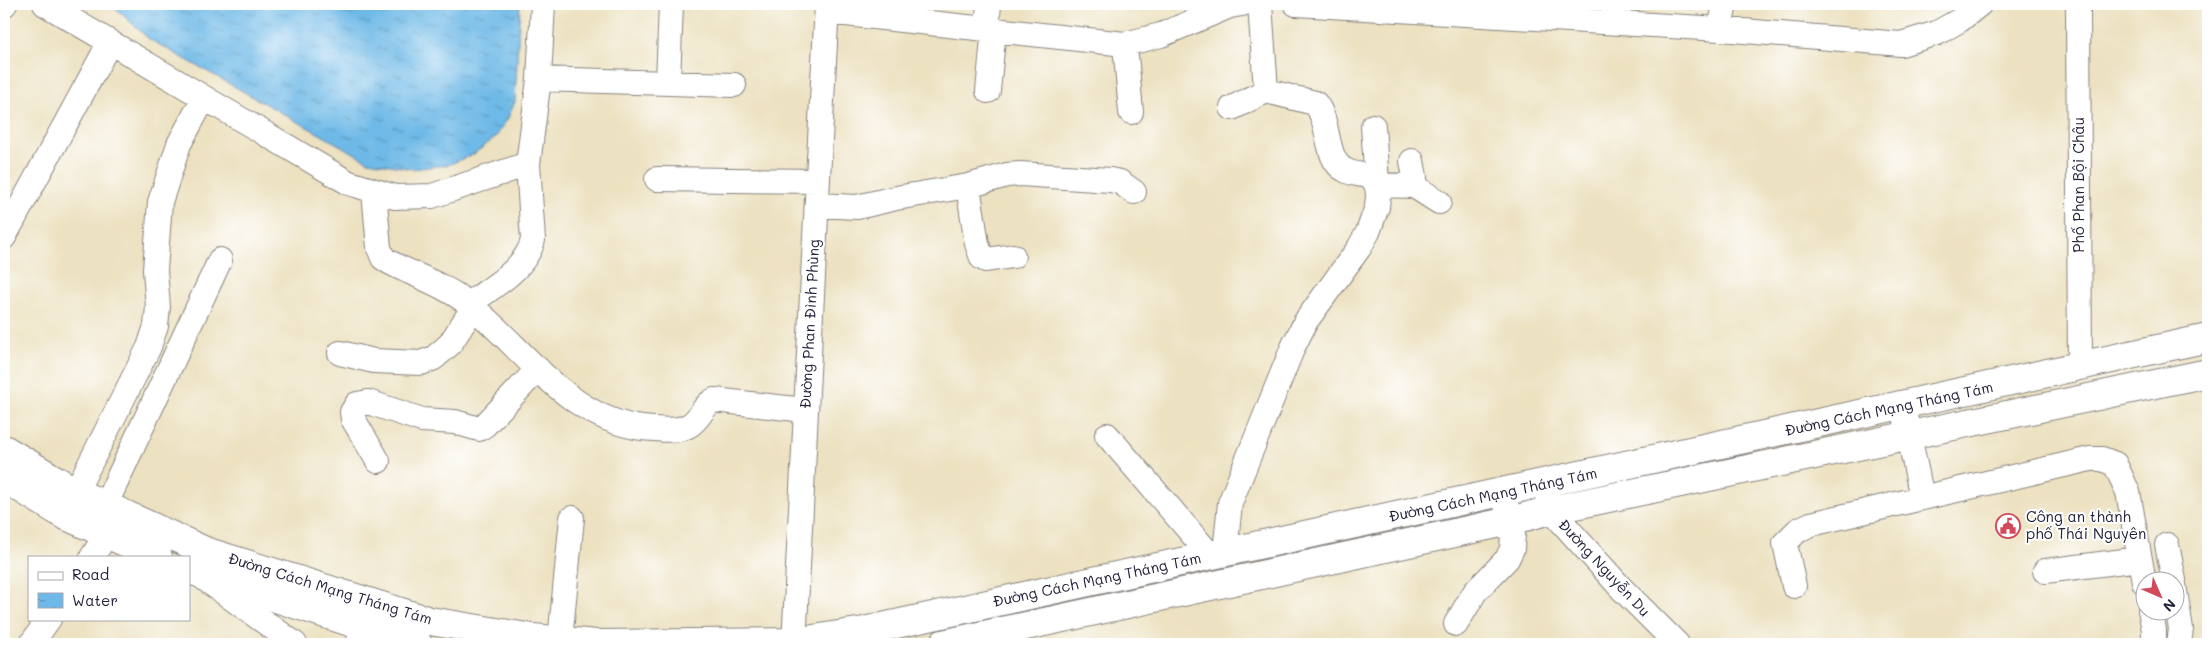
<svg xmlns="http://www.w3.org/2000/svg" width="2212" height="648" viewBox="0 0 2212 648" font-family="Mali,sans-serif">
  <defs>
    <pattern id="water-ripples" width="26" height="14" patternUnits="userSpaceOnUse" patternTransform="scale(1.25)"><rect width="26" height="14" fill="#6eb9e7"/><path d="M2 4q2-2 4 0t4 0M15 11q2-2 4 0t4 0" fill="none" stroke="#5a96bc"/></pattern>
  </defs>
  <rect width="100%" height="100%" fill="#fff"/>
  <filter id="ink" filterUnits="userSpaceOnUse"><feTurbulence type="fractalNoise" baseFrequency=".02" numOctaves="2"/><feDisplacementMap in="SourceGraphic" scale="10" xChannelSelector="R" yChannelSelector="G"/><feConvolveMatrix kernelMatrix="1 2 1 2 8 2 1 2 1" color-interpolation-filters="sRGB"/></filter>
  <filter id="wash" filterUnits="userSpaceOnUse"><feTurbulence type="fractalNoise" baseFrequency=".0096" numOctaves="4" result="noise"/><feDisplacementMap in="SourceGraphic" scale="20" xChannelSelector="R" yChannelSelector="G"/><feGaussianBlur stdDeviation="1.12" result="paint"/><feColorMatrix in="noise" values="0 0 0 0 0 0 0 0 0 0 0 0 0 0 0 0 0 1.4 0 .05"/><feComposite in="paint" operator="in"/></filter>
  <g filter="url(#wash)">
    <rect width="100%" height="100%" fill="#ece1c0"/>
    <path fill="url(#water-ripples)" stroke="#486e91" d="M 111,4 L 520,4 L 515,102 L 508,118 L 496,137 L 474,154 L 448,165 L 412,169 L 368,161 L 149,39 Z"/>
  </g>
  <g filter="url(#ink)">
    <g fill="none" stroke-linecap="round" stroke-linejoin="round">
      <defs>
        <path id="minor" d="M 45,4 L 349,183 L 395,197 L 432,196 L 528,164 L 539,79 L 543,4
          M 1260,4 L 1266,91 L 1315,103 C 1331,121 1324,160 1345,170 C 1353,175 1366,175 1375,177
          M 1296,4 L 1720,29 L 1901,44 L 1937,33 L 1960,20 L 1980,4
          M 2078,4 L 2080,367
          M 4,5 L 5,4
          M 827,12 L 1125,44 L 1161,35 L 1230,6 L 1242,4
          M 987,28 L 989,4
          M 1720,29 L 1725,4
          M 1125,44 L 1131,112
          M 539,79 L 734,85
          M 668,82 L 671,4
          M 988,91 L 994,29
          M 1232,108 L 1266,91
          M 1412,161 L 1415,177 L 1414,186
          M 657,179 L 818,181
          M 1376,185 L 1414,186 L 1439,202
          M 968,186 L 977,244 L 982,258 L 986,260 L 1013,256
          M 374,191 L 379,248 L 383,258 C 391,264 401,268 410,272 C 430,281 453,291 470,305 C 528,352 573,426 654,429 C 666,430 678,431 688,426 C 700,420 703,405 714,400 L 805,410
          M 817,205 L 857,207 L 896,198 L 968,186 L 1007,175 L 1020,174 L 1110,180 L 1120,182 L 1134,192
          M 4,237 L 110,42
          M 469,304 C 492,287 526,269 533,240 L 528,164
          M 340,353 L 374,361 L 421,363 L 434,358 L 450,344 L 473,308
          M 1107,435 L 1211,556
          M 378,461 L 353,419 L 352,412 L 357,404 L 368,402 L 422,420 L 455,422 L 479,429 L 485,425 L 538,369
          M 1544,484 L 1551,510 L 1622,589 L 1677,644
          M 1922,498 L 2090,459 L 2102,459 L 2115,464 L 2128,492 L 2144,582
          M 105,506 L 220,260
          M 67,509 L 149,347 L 156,326 L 158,307 L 155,270 L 160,202 L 179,144 L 204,98
          M 2167,545 L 2174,580
          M 1225,552 L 1230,503 L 1293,347 L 1306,321 L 1359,248 L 1368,232 L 1377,207 L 1378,196 L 1373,126
          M 92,557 L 107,534
          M 2045,571 L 2140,559
          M 205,579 L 295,644
          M 2174,585 L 2181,629 L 2179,644
          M 1794,586 L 1785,543 L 1798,530 L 1811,524 L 1922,498 L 1903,406
          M 2150,610 L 2154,630 L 2154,644
          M 1456,624 L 1475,592 L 1507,559 L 1512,549 L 1513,534 L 1503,492
          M 560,640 L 572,518
          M 31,644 L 49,619
          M 358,644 L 369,610
          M 794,644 L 827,4"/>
        <path id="highway" d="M 4,449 L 76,492 L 205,551 L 430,621 L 533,638 L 596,644 L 794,642 L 864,631 L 2208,338
          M 4,478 L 64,515 L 158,557
          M 189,570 L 418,644
          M 943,644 L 1510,521 L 1551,510 L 2208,373"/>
      </defs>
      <use href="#minor" stroke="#87827e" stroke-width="26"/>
      <use href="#highway" stroke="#87827e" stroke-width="30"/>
      <use href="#minor" stroke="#fff" stroke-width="24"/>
      <use href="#highway" stroke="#fff" stroke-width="28"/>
    </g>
  </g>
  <defs>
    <symbol id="civic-ring" viewBox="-11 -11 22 22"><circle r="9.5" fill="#fff" stroke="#d1495b" stroke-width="1.5"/><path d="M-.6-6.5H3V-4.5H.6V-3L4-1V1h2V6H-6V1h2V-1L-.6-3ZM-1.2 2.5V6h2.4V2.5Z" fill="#d1495b"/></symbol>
  </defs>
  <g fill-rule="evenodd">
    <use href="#civic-ring" x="1994" y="512" width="28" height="28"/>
  </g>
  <g text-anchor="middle" stroke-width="4" stroke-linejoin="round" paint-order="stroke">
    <g font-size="15" fill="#22223b" stroke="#fff">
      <text transform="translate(2079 185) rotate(-90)" y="5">Phố Phan Bội Châu</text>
      <text transform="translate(810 324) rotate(-87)" y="5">Đường Phan Đình Phùng</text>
      <text transform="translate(1889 409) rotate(-12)" y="5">Đường Cách Mạng Tháng Tám</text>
      <text transform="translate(1493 495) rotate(-12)" y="5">Đường Cách Mạng Tháng Tám</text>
      <text transform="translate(1604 568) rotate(47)" y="5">Đường Nguyễn Du</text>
      <text transform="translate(1097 580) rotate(-12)" y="5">Đường Cách Mạng Tháng Tám</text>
      <text transform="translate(330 589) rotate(17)" y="5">Đường Cách Mạng Tháng Tám</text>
    </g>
    <g font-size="15" fill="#22223b" stroke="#fff" text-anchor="start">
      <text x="2026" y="522">Công an thành<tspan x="2026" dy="17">phố Thái Nguyên</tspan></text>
    </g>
  </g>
  <rect width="2212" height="648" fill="none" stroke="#fff" stroke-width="20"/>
  <rect x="28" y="556" width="162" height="65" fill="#ffffff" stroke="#a7a7b1"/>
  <rect x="38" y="572" width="25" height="8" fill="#ffffff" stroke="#a7a7b1"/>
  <text x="72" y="580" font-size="15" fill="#22223b">Road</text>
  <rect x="38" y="593" width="25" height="15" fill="url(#water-ripples)" stroke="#a7a7b1"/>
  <text x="72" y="606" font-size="15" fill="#22223b">Water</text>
  <g transform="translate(2160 596) rotate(135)"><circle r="24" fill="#ffffff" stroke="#a7a7b1"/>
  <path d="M0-4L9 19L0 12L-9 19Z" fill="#d1495b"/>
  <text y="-8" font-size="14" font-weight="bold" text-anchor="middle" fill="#22223b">N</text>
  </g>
</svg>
